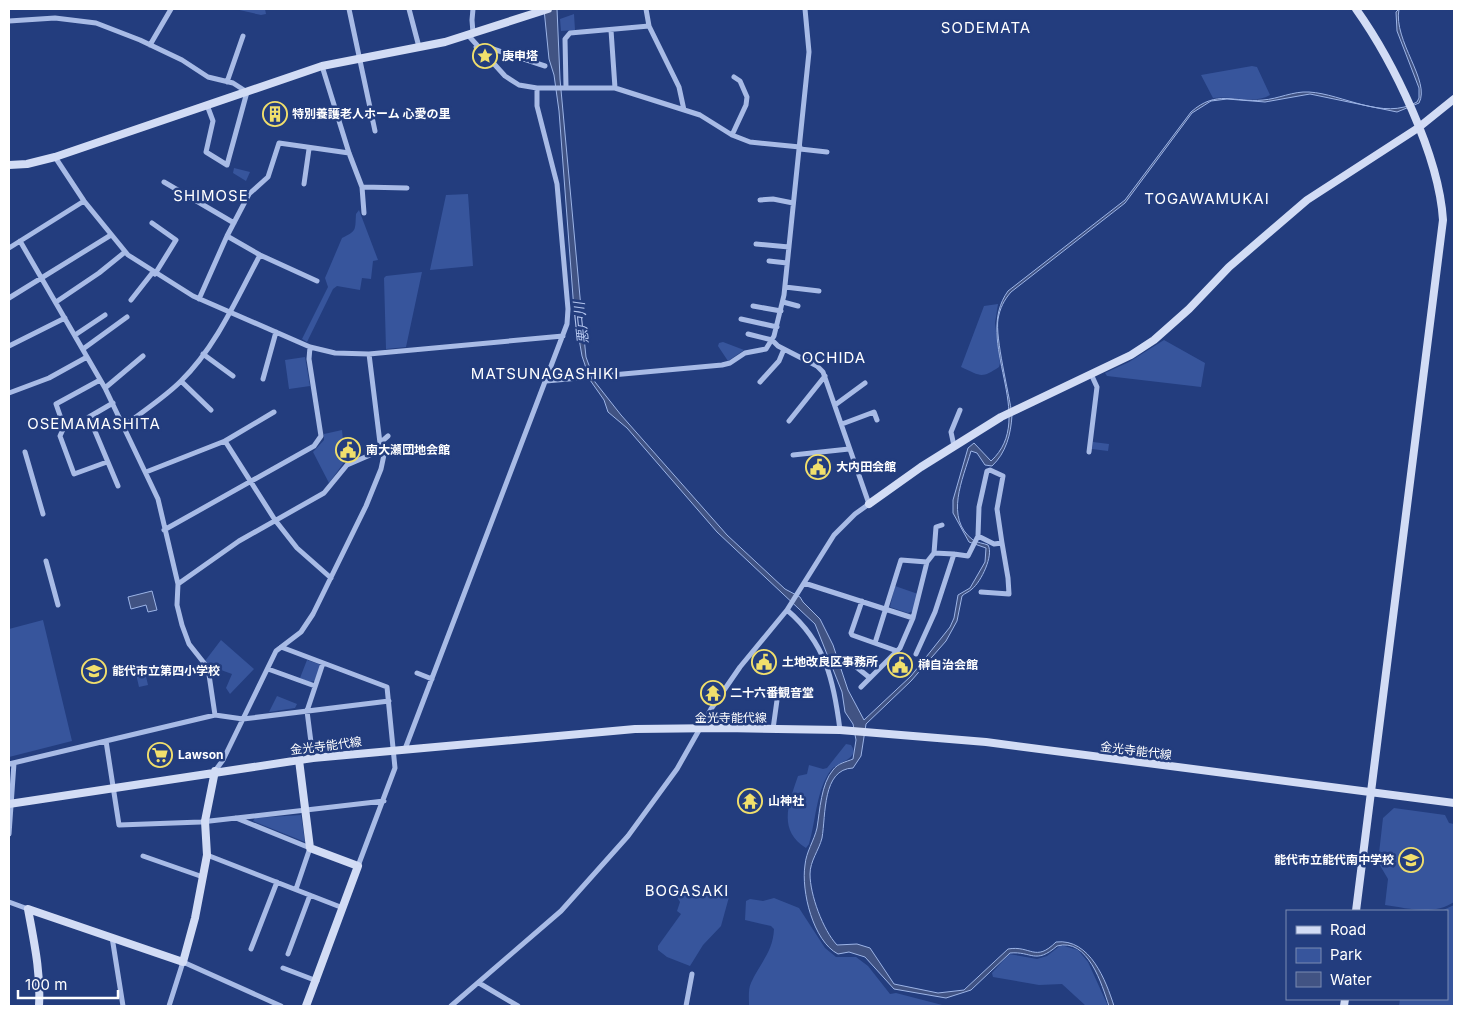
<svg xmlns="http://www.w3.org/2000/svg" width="1463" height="1015" viewBox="0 0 1463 1015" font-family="Inter,'Noto Sans JP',sans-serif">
  <rect width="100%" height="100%" fill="#233d7e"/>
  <path fill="#37559c" d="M 235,9 L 265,9 L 266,14 L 261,15 Z
    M 574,14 L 575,30 L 561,31 L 560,19 Z
    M 1252,66 L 1257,67 L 1270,95 C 1254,105 1231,95 1213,98 L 1201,75 Z
    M 234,168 L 250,172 L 246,181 L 233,173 Z
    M 468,194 L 473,266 L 430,270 L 446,195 Z
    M 359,210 L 378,260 L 373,261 L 371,279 L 362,278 L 360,290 L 337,286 L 333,289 L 307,342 L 302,339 L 328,287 L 325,278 L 342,238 C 357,231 355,230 356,214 Z
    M 422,272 L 406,347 L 386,349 L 384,278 L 386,276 Z
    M 998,304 L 995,323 L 1000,363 L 999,367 C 981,379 981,376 961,367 L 984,306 Z
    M 1164,340 L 1205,363 L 1201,387 L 1107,376 L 1105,373 L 1129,362 Z
    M 723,342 L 744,350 L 728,361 L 718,346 L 719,343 Z
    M 305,357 L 310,386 L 289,389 L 285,360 Z
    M 342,430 L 345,461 L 329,483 L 313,452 L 324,440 L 324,434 Z
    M 1093,442 L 1109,444 L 1108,451 L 1092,449 Z
    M 895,586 L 918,594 L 914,611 L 908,613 L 890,607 Z
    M 43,620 L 72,741 L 9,757 L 9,629 Z
    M 221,640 L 254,669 L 230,694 L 226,688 L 232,674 L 210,666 L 205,661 Z
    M 307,660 L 319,664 L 320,668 L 315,681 L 310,682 L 300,678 Z
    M 145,672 L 148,685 L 139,687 L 136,674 Z
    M 277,696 L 297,704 L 295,708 L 269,712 Z
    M 846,744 L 851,745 C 861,759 837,762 831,770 C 816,790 816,821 809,844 L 806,848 C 777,830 789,803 798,776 L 807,774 L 809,765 L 823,769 L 827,768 Z
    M 1394,808 L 1445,815 L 1449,823 L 1454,824 L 1454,902 C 1433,916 1408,908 1385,905 L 1388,879 L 1378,862 L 1383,818 Z
    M 301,815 L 305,842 L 253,821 L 255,818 Z
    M 696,887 L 728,894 L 729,897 L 721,926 L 703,945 L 690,966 L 667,957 L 658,950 L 658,946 L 681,914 L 677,911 L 680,902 L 677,897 Z
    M 774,898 L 799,908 L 825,948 L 836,957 L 856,957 L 868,966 L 890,994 L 896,993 L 946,1006 L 749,1006 C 749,999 748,989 751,983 C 760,963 773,952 774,929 L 771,926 L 745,920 L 746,901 L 750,899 L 763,901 Z
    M 1454,905 L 1454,1006 L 1399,1006 L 1400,999 L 1447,999 L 1447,911 L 1441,911 Z
    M 1061,945 L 1078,950 L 1088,962 L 1108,1006 L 1086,1006 L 1062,984 L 1039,985 L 993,977 L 992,973 L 1009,954 L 1037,959 L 1047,956 Z"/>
  <path fill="#415383" stroke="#9cb4e7" d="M 544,9 L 557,9 L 560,79 L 581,308 L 586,357 L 595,382 L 621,415 L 727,535 L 785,589 L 800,597 L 803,602 L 820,619 L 833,645 L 848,690 L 864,720 L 911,676 L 950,627 L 954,618 L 958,595 L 970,588 L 985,562 L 986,548 L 969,542 L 953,513 L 953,500 L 968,448 L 974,443 L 991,461 C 1039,417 972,341 1008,291 L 1125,200 L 1191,112 C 1217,89 1234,103 1263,100 C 1278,99 1293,91 1309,92 C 1343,94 1383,121 1417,102 L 1419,98 L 1419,88 L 1397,31 L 1396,12 L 1399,9 C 1393,41 1431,81 1419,103 L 1397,112 L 1310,94 L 1265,102 L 1227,99 L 1211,101 L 1192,113 L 1125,203 L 1011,292 C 1004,300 1000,308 998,319 C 995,338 1009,393 1012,415 C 1011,434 1006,453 992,466 L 985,465 L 977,453 L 971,451 C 963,479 944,518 973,540 C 978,543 983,543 988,545 C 994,555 981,582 972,589 C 969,592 965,593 962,596 L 957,621 L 946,641 L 911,681 L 866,724 L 861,756 L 853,768 C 822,769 826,815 822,838 C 819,850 810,861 810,874 C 810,895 823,930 837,945 L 857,944 L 870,948 L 894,984 L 938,993 L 964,990 L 1008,949 C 1031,945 1035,963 1056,942 C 1090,938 1106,981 1114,1006 L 1109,1006 C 1102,985 1088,937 1057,946 C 1035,965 1032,951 1010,953 L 971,990 L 946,998 L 894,989 L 865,957 L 849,952 L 838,954 C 813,941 801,891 805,865 C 806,852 814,841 817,828 C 820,810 821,784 833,770 C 838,763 846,762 853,759 L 856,740 L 853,724 L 845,712 L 842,692 L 815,624 L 717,532 L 627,428 L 608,412 L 604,400 L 590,380 L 582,356 L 574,310 L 559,111 L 554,75 L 549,59 Z
    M 152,591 L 157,610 L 148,612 L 146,605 L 131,609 L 128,597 Z"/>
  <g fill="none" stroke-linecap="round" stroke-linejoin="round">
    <path stroke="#a8bbe6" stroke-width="5" d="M 349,9 L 375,131
      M 409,9 L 419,47
      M 473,9 L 472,20 L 473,33
      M 646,9 L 649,26
      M 9,21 L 55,18 L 96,23 L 140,40 L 182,60 L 208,77 L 233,83 L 247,92 L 227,165 L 206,152 L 213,121 L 207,105
      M 611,30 L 615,88
      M 467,34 L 505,76 L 519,85 L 537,88 L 615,88 L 700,115 L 732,135 L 750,142 L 800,147
      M 150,45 L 171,9
      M 476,47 L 490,48 L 545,66
      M 322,66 L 349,153 L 362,187 L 364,213
      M 227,82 L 243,36
      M 566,87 L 565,39 L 570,33 L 649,26 L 679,87 L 684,110
      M 732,135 L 746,105 L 747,97 L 740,81 L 734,77
      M 800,149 L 827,152
      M 55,157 L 84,201 L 128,255 L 193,296 L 310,347 L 335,353 L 369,354 L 563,336
      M 164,182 L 234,223
      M 304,184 L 309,149
      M 362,187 L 407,188
      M 760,200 L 773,199 L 793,203
      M 152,223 L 176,240 L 155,274
      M 227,236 L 260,255 L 317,281
      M 20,241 L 105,388 L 158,499 L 178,584 L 177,605 L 182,625 L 189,644 L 208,668 L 215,715
      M 756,244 L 789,247
      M 9,248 L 84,201
      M 769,261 L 787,263
      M 785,287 L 819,291
      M 9,298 L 111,235
      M 199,299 L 227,236 L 249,194 L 268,177 L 279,143 L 349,153
      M 131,300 L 153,272
      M 56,302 L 99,273 L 125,252
      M 783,302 L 798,306
      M 753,306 L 781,311
      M 741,319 L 777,327
      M 75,335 L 105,315
      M 9,346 L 65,318
      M 83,349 L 127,317
      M 203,354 L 233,376
      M 263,379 L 276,332
      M 100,380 L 56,404 L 64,427 L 60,436 L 74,474 L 107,462
      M 181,381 L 211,410
      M 546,381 L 722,365 L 730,363 L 745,353 L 766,349 L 774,336 L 784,295 L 809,52 L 805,9
      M 760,382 L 779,361 L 784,349
      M 105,388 L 143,356
      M 9,393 L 49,378 L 87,357
      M 113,403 L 89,417 L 118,486
      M 835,405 L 865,383
      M 789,421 L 825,376
      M 842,424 L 874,412 L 877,420
      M 124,426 C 143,411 164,398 181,381 C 216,347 237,298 260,255
      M 225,441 L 274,412
      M 380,443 L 388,436
      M 954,446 L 951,432 L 960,410
      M 25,452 L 43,514
      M 1089,452 L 1097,387 L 1091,374
      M 793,455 L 849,449
      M 146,472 L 225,441 L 275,520 L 297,548 L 331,578
      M 164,530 L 314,446 L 321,436 L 309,359 L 310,347
      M 978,536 L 979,507 L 987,471 L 990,470 L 1003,476 L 997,509 L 1002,543
      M 954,554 L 968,556 L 978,536 L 994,544 L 1002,543 L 1008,578 L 1009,594 L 981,592
      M 46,561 L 58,605
      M 927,562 L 934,553 L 936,527 L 942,525
      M 804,583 L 913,618
      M 178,584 L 239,541 L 324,493 L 347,465 L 377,452 L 380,443 L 369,354
      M 862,601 L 851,633 L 852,635 L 897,651
      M 787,610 C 826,643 834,682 840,730
      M 281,647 L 387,687 L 395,768 L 358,866
      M 916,654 L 935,612 L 954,554 L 934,553
      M 855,666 L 870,678
      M 268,669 L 315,686
      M 417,673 L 432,679
      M 861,687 L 900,648 L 913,618 L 927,562 L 901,560 L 875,643
      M 773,729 L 778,693
      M 106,741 L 119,825 L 201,822 L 384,801
      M 405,749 L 567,324 L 568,309 L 557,184 L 537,106 L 537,88
      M 313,758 L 307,711 L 323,663
      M 9,764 L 215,715 L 243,719 L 389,701
      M 215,771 L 223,760 L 276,651 L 301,632 L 313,614 L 366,506 L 381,469 L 385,450 L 380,443
      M 236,818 L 310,848 L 296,889
      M 9,834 L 14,763
      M 207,855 L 343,908
      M 143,856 L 203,877
      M 9,902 L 28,909
      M 112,937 L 123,1006
      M 251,949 L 277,882
      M 288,954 L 310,895
      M 283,968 L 317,981
      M 479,983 L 518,1006
      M 169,1006 L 183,962 L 281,1006
      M 451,1006 L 561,911 L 628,836 L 677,769 L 711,709 L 740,667 L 787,610 L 834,535 L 855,514 L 869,504 L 823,372 L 817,366 L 778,346 L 772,340 L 748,334
      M 686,1006 L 692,974"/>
    <path stroke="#d2dcf5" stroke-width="8" d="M 1356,9 C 1393,61 1439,155 1443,220 L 1356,911
      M 9,165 L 27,164 L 55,157 L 322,66 L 445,42 L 548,9
      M 869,504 L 921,467 L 1001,417 L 1131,355 L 1154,340 L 1189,309 L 1229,267 L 1307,200 L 1418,128 L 1454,99
      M 299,760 L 310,848 L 358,866 L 306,1006
      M 9,804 L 313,758 L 635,729 L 724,728 L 840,730 L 986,742 L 1454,803
      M 39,1006 C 41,973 34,942 28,909 L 183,962 L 195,918 L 207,855 L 205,821 L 215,771
      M 1344,1006 L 1345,999"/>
  </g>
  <defs>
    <symbol id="sight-ring" viewBox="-11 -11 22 22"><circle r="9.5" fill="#233d7e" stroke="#f1df6c" stroke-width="1.5"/><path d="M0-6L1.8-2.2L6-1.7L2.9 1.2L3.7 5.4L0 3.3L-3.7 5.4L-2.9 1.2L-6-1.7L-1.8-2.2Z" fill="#f1df6c"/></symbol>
    <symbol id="building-ring" viewBox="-11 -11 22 22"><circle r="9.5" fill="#233d7e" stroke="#f1df6c" stroke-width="1.5"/><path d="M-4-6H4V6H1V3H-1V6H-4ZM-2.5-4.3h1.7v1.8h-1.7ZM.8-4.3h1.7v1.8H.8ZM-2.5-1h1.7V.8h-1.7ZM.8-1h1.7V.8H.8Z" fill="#f1df6c"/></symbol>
    <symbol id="civic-ring" viewBox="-11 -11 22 22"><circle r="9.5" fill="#233d7e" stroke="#f1df6c" stroke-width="1.5"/><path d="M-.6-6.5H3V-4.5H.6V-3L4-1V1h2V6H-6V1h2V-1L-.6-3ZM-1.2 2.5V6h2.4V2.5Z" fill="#f1df6c"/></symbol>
    <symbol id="school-ring" viewBox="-11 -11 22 22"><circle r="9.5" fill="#233d7e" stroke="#f1df6c" stroke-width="1.5"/><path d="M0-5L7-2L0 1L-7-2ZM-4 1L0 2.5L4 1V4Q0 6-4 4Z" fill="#f1df6c"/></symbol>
    <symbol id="temple-ring" viewBox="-11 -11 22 22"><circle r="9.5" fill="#233d7e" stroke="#f1df6c" stroke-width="1.5"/><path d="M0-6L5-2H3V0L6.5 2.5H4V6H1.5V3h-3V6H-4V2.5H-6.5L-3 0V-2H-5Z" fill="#f1df6c"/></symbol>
    <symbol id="supermarket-ring" viewBox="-11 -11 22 22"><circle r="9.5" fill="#233d7e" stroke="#f1df6c" stroke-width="1.5"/><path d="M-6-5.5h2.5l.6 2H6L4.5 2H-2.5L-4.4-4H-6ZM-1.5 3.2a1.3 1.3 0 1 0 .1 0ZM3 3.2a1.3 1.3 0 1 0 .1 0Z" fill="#f1df6c"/></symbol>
  </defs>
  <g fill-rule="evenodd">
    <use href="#sight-ring" x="471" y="42" width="28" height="28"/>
    <use href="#building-ring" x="261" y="100" width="28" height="28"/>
    <use href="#civic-ring" x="334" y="436" width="28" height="28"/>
    <use href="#civic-ring" x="804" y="453" width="28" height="28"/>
    <use href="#civic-ring" x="750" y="648" width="28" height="28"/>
    <use href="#civic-ring" x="886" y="651" width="28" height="28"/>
    <use href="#school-ring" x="80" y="657" width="28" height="28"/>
    <use href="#temple-ring" x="699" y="679" width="28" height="28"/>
    <use href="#supermarket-ring" x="146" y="741" width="28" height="28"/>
    <use href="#temple-ring" x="736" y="787" width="28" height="28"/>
    <use href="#school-ring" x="1397" y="846" width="28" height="28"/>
  </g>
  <g text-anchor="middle" stroke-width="5" stroke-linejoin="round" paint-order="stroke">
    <g font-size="12" font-weight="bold" fill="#fff" stroke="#233d7e" text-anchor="start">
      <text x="502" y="60">庚申塔</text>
      <text x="292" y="118">特別養護老人ホーム 心愛の里</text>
      <text x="366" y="454">南大瀬団地会館</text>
      <text x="836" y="471">大内田会館</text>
      <text x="782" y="666">土地改良区事務所</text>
      <text x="918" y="669">榊自治会館</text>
      <text x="112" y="675">能代市立第四小学校</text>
      <text x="730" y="697">二十六番観音堂</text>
      <text x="178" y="759">Lawson</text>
      <text x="768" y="805">山神社</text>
      <text x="1394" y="864" text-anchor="end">能代市立能代南中学校</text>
    </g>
    <g font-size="12" fill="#fff" stroke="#233d7e">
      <text x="731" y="722">金光寺能代線</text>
      <text transform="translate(326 746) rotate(-7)" y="4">金光寺能代線</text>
      <text transform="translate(1136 751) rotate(7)" y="4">金光寺能代線</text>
    </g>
    <g font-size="14" font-style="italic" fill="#b4c5ee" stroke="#233d7e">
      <text transform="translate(581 323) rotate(-96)" y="5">悪戸川</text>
    </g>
    <g font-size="15" letter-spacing="1" fill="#fff" stroke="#233d7e">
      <text x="986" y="33">SODEMATA</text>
      <text x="211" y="201">SHIMOSE</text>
      <text x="1207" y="204">TOGAWAMUKAI</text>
      <text x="834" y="363">OCHIDA</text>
      <text x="545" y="379">MATSUNAGASHIKI</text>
      <text x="94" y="429">OSEMAMASHITA</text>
      <text x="687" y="896">BOGASAKI</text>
    </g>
  </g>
  <rect width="1463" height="1015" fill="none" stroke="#ffffff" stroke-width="20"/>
  <rect x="1286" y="910" width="162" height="90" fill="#233d7e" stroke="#7b8bb2"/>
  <rect x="1296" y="926" width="25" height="8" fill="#d2dcf5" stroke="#7b8bb2"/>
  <text x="1330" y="935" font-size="15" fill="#ffffff">Road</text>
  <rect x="1296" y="948" width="25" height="15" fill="#37559c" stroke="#7b8bb2"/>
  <text x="1330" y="960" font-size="15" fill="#ffffff">Park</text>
  <rect x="1296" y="972" width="25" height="15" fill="#415383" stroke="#7b8bb2"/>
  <text x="1330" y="985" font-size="15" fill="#ffffff">Water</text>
  <path d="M18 990v8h100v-8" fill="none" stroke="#ffffff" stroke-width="2.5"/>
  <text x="25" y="990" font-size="15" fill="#ffffff" stroke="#233d7e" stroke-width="4" paint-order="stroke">100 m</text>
</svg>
